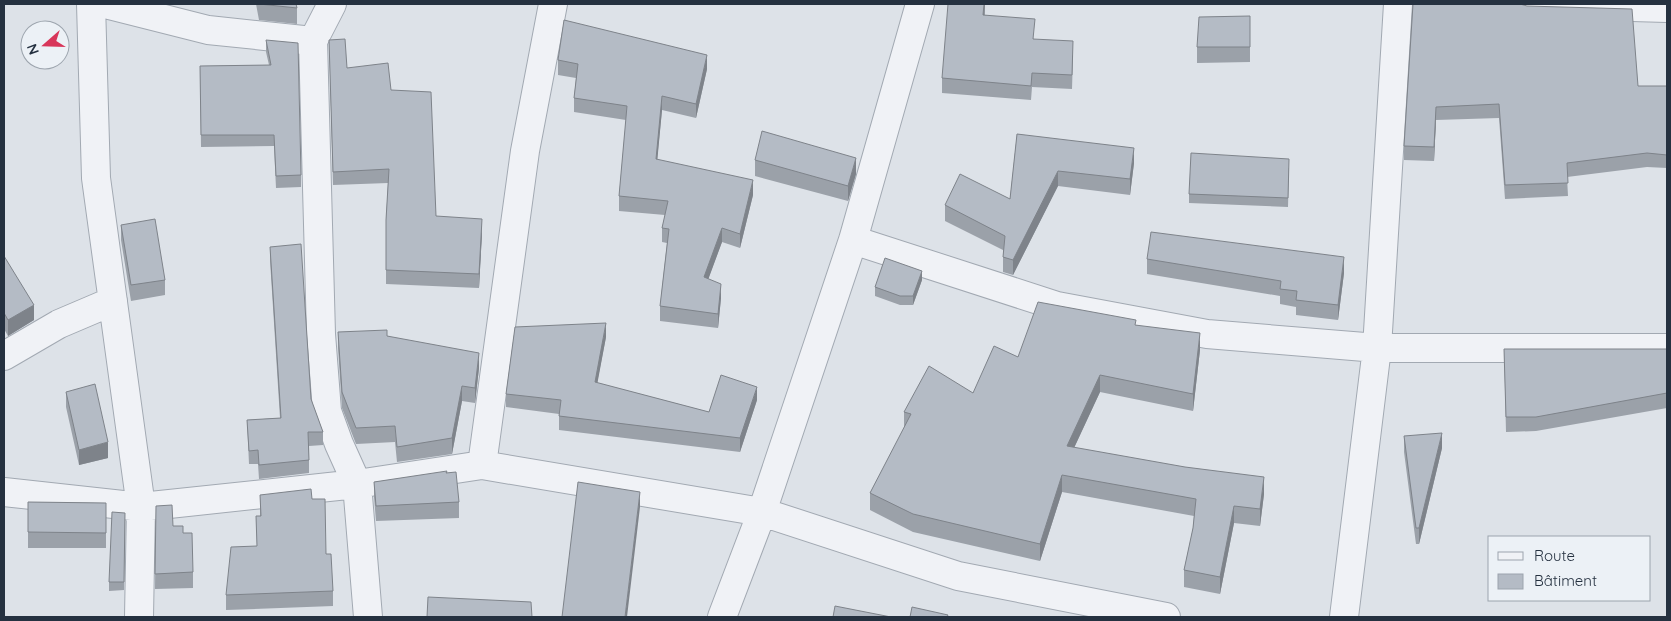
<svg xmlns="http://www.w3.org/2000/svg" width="1671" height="621" viewBox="0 0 1671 621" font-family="Quicksand,sans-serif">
  <rect width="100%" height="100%" fill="#dde2e8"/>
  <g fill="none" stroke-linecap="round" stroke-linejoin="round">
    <defs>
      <path id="minor" d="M 91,4 L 96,178 L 141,507 L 139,617
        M 105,4 L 208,30 L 313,41
        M 332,4 L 313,41 L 321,334 L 327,411 L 339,444 L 357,484 L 368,617
        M 1527,4 L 1667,8
        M 853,240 L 1057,306 L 1207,334 L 1377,348 L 1667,348
        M 4,356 L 59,324 L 113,301
        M 482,465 L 525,151 L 553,4
        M 4,492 L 141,507 L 357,484 L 482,465 L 762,512 L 958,576 L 1166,617
        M 722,617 L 762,512 L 853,240 L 920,4
        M 1344,617 L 1377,348 L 1398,4"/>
    </defs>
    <use href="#minor" stroke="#a2a9b2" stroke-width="30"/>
    <use href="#minor" stroke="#f0f2f6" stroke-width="28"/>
  </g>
  <path fill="#9ba1a9" d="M 256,4 L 296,4 L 297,8 L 297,24 L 259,20 Z
    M 985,4 L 985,15 L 1034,39 L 1073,56 L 1072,89 L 1032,87 L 1031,100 L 942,93 L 942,78 Z
    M 1413,4 L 1638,86 L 1667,86 L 1667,168 L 1647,167 L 1567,177 L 1568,196 L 1505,199 L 1499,118 L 1436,120 L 1434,161 L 1404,160 L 1404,146 Z
    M 1250,16 L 1250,62 L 1197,63 L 1197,47 Z
    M 266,40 L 301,175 L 301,187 L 276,188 L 274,146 L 201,147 L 200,66 L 269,65 L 266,52 Z
    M 329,40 L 347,68 L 391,90 L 436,216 L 482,233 L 479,288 L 386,284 L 386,220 L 388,183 L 333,185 Z
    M 558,60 L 707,69 L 696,118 L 662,110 L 657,160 L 753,195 L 740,248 L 722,242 L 708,279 L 721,298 L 718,328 L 660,321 L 660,306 L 667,243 L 662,242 L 662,228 L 665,215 L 619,211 L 619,196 L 626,120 L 574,112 L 574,98 L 576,78 L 558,75 Z
    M 1017,134 L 1134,163 L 1130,195 L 1058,186 L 1013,275 L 1003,272 L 1003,250 L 945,221 L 945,205 L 1010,199 Z
    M 755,160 L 856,174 L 848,201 L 755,176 Z
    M 1289,168 L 1288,207 L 1189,203 L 1189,194 Z
    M 121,225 L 165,280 L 165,295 L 131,301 L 121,240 Z
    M 270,247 L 311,399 L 323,432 L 323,445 L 309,446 L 309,473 L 259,479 L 258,464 L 249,464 L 247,420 L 280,418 L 270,260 Z
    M 4,256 L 34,320 L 8,336 L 4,329 Z
    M 1147,259 L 1344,273 L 1338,320 L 1296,315 L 1296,307 L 1280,304 L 1280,296 L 1147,274 Z
    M 922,280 L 913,305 L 900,305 L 875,296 L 875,287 Z
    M 1136,325 L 1200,350 L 1193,411 L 1100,392 L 1074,448 L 1264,494 L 1260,526 L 1234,523 L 1220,594 L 1184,587 L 1184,570 L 1193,528 L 1194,516 L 1062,492 L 1040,561 L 913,532 L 870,510 L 870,493 L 904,429 L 904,412 L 973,393 L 1018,357 Z
    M 338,332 L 387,336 L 479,368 L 475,403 L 462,401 L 452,454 L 397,462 L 395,442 L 356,444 L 342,408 L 338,348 Z
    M 606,337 L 597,383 L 709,412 L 757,400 L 740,452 L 559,430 L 559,414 L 506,407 L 506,394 Z
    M 1504,349 L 1667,349 L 1667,408 L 1536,431 L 1506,432 Z
    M 66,392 L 108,458 L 79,465 L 66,407 Z
    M 1404,436 L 1442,448 L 1419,544 L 1416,544 L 1404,452 Z
    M 447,472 L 459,502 L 459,518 L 376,521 L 374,497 L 374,482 Z
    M 260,495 L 312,499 L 326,554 L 333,591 L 333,606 L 226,610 L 226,595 L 257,546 L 256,516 L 260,516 Z
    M 28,502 L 106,503 L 106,548 L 28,548 Z
    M 156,506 L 173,526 L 183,533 L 193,572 L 193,588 L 155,589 Z
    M 125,513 L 124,590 L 109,591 L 109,582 Z"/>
  <path fill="#7e838a" d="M 984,4 L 985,4 L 983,29 L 983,15 Z
    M 707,55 L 707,69 L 696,118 L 696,104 Z
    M 662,96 L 662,110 L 656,174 L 656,159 Z
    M 1436,107 L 1436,120 L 1434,161 L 1434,147 Z
    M 1134,148 L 1134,163 L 1130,195 L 1130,179 Z
    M 856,158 L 856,174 L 848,201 L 848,186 Z
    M 1058,171 L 1058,186 L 1013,275 L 1013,260 Z
    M 753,180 L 753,195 L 740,248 L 740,234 Z
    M 482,219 L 482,233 L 479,288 L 479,274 Z
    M 722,228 L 722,242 L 704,291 L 704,277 Z
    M 1344,257 L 1344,273 L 1338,320 L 1338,305 Z
    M 922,271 L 922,280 L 913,305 L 913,296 Z
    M 721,284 L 721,298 L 718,328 L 718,314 Z
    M 34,305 L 34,320 L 8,336 L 8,320 Z
    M 606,323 L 606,337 L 595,396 L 595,382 Z
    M 1200,333 L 1200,350 L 1193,411 L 1193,394 Z
    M 479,353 L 479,368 L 475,403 L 475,388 Z
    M 1100,375 L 1100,392 L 1067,463 L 1067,446 Z
    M 462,386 L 462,401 L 452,454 L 452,438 Z
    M 757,387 L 757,400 L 740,452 L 740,438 Z
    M 1442,433 L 1442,448 L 1419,544 L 1419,528 Z
    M 108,442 L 108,458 L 79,465 L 79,450 Z
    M 1062,475 L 1062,492 L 1040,561 L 1040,544 Z
    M 1264,477 L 1264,494 L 1260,526 L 1260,509 Z
    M 640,492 L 640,507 L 627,617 L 625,617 Z
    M 1234,506 L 1234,523 L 1220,594 L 1220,577 Z"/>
  <path fill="#b4bbc5" stroke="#7e838a" d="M 259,4 L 296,4 L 297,8 Z
    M 948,4 L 984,4 L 983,15 L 1035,19 L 1033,39 L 1073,41 L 1072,75 L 1032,73 L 1031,86 L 942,78 Z
    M 1413,4 L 1520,4 L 1527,6 L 1632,9 L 1638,86 L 1667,86 L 1667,155 L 1647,153 L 1567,163 L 1568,183 L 1505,185 L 1499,104 L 1436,107 L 1434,147 L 1404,146 Z
    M 1250,16 L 1250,47 L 1197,47 L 1199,17 Z
    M 564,20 L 707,55 L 696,104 L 662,96 L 656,159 L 753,180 L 740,234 L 722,228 L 704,277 L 721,284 L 718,314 L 660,306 L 669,229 L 662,228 L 668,201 L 619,196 L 627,106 L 574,98 L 578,64 L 558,60 Z
    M 345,39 L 347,68 L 388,63 L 391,90 L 431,92 L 436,216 L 482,219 L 479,274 L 386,270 L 386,220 L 389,169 L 333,172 L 329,40 Z
    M 266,40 L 298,43 L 301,175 L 276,176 L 274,135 L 201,135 L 200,66 L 271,65 Z
    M 762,131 L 856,158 L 848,186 L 755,160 Z
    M 1017,134 L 1134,148 L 1130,179 L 1058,171 L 1013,260 L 1003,257 L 1005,236 L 945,205 L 960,174 L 1010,199 Z
    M 1191,153 L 1289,159 L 1288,198 L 1189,194 Z
    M 155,219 L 165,280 L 131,285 L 121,225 Z
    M 1151,232 L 1344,257 L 1338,305 L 1296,300 L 1297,291 L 1280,289 L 1281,281 L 1147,259 Z
    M 301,244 L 311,399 L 323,432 L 308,432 L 309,460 L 259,465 L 258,450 L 249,451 L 247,420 L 281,418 L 270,247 Z
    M 4,256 L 34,305 L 8,320 L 4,313 Z
    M 885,258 L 922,271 L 913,296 L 900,296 L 875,287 Z
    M 1038,302 L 1136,320 L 1135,325 L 1200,333 L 1193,394 L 1100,375 L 1067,446 L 1185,467 L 1264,477 L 1260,509 L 1234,506 L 1220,577 L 1184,570 L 1193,528 L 1196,499 L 1062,475 L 1040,544 L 913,514 L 870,493 L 911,414 L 904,412 L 929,366 L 973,393 L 994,346 L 1018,357 Z
    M 606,323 L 595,382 L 709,412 L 721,375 L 757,387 L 740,438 L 559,416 L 561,400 L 506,394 L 515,327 Z
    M 387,330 L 387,336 L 479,353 L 475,388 L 462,386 L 452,438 L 397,447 L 395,426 L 356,428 L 342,392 L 338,332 Z
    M 1504,349 L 1667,349 L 1667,393 L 1536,417 L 1506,417 Z
    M 95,384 L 108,442 L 79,450 L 66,392 Z
    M 1442,433 L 1419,528 L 1416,528 L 1404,436 Z
    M 447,471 L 446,473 L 456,472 L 459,502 L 376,506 L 374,482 Z
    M 578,482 L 640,492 L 625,617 L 562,617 Z
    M 311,489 L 312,499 L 325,499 L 326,554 L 331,554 L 333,591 L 226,595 L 231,547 L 257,546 L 256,516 L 261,516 L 260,495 Z
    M 28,502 L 106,503 L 106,533 L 28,532 Z
    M 172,505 L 173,526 L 183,526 L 183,533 L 192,533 L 193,572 L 155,574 L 156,506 Z
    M 112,512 L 125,513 L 124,582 L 109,582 Z
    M 428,597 L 531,602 L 532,617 L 427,617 Z
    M 835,606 L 891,617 L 833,617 Z
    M 912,607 L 948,615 L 947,617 L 910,617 Z"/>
  <rect width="1671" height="621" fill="none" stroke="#253140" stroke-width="10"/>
  <rect x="1488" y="536" width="162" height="65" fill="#ecf1f6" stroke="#9ca4ad"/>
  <rect x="1498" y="552" width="25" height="8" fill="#f0f2f6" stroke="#9ca4ad"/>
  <text x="1534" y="561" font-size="15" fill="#253140">Route</text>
  <rect x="1498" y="574" width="25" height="15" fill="#b4bbc5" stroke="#9ca4ad"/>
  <text x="1534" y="586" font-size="15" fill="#253140">Bâtiment</text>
  <g transform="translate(45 45) rotate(250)"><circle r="24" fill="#ecf1f6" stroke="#9ca4ad"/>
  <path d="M0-4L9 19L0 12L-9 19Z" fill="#d8365a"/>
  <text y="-8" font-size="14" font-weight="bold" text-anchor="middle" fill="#253140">N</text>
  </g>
</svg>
